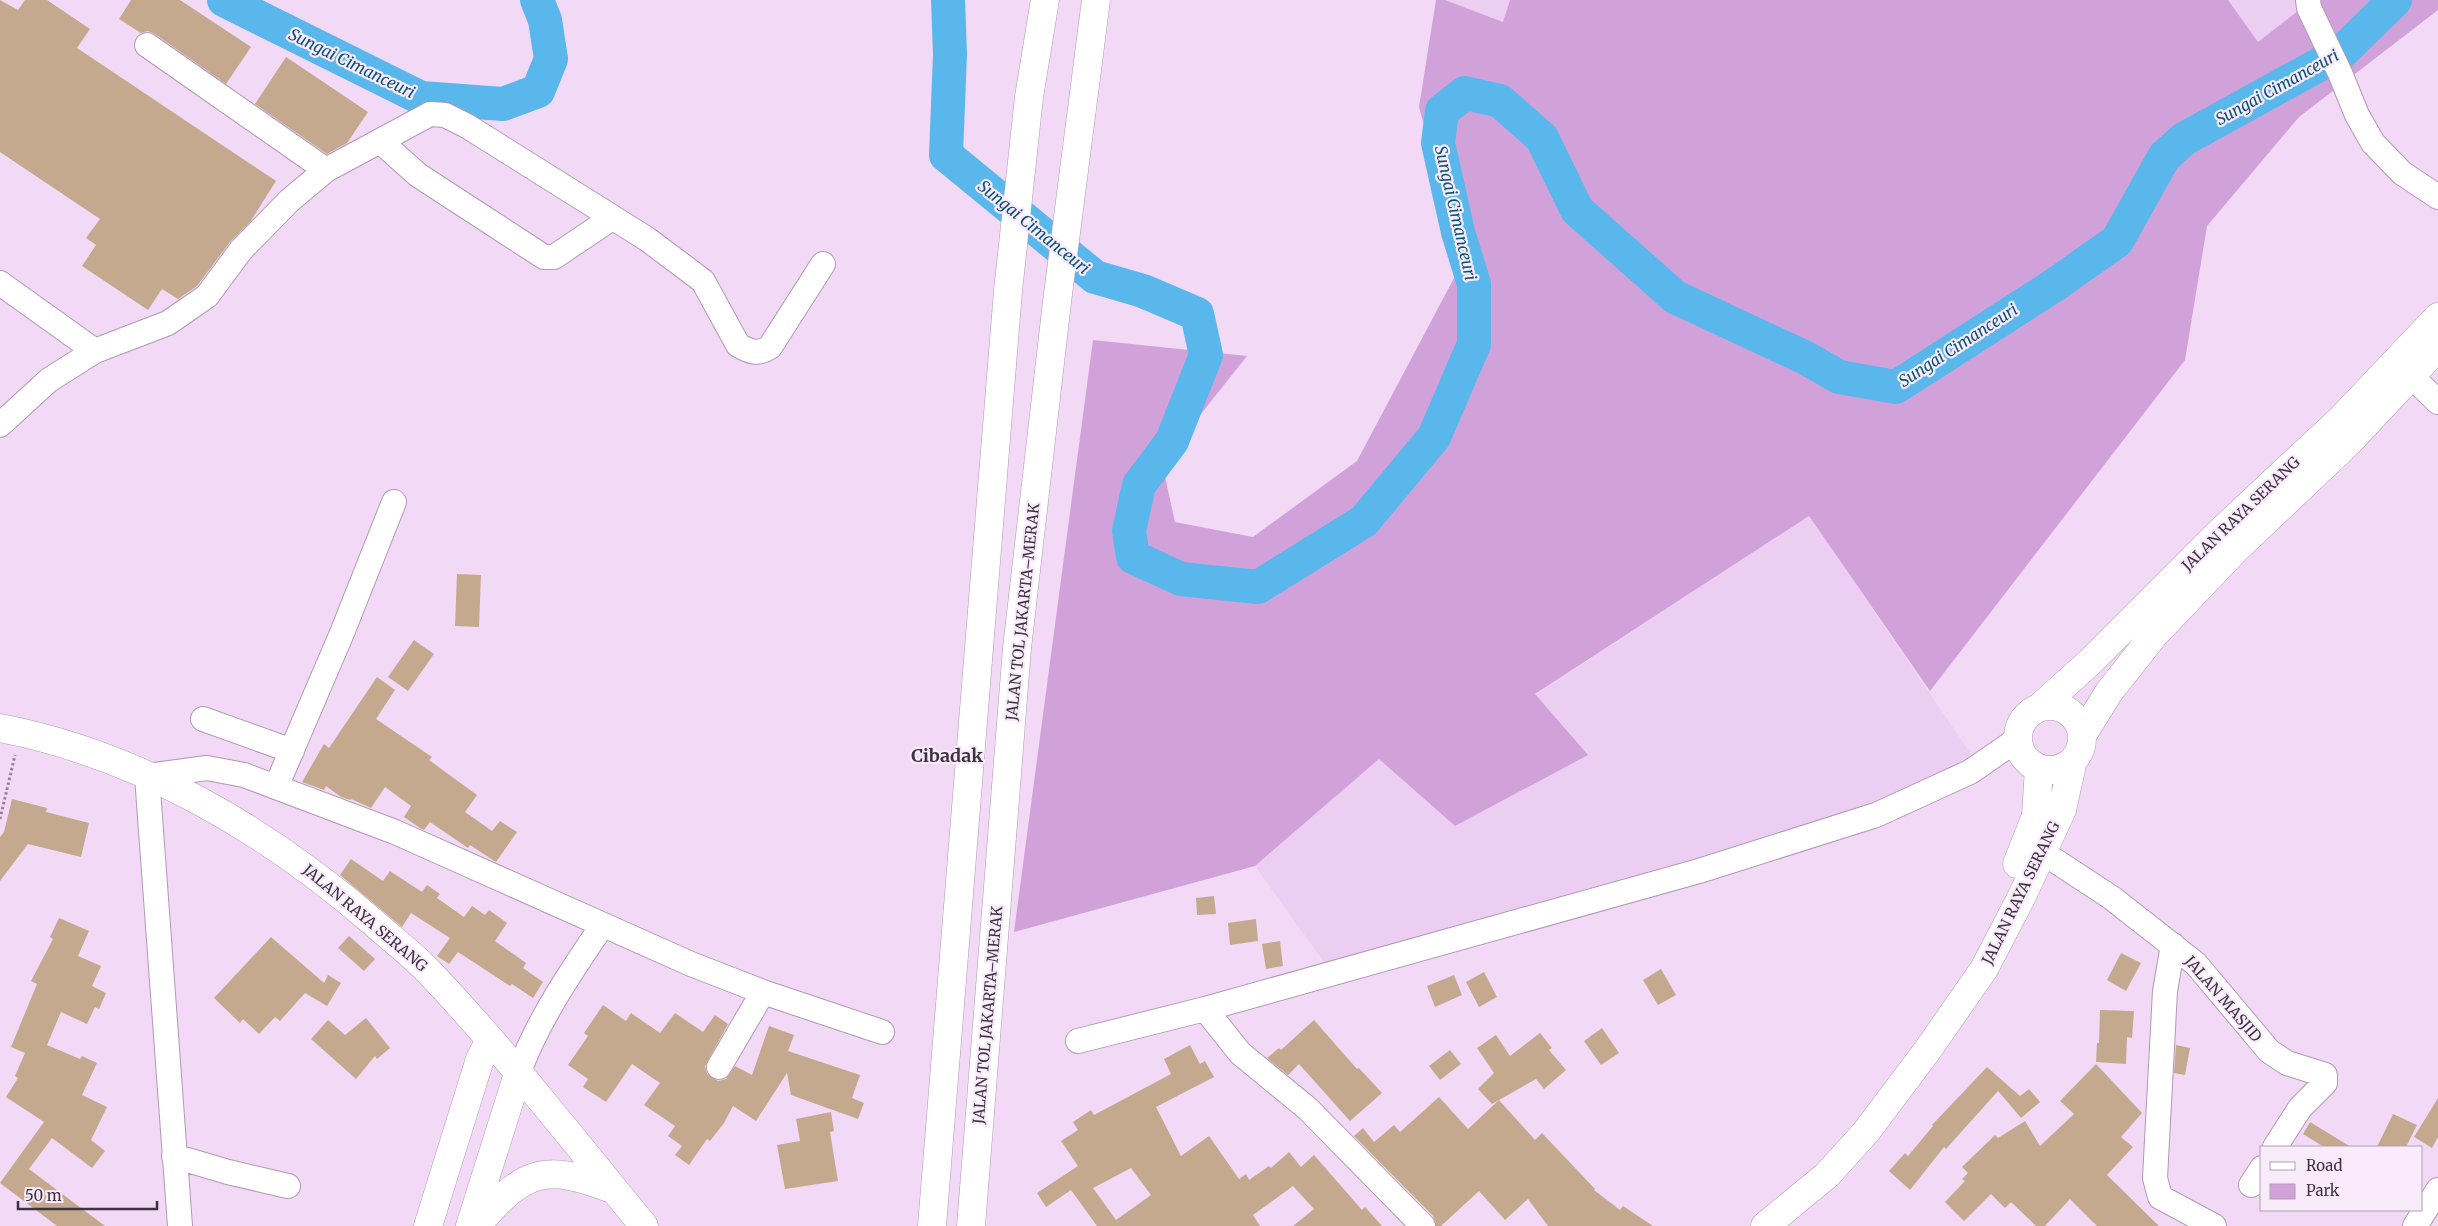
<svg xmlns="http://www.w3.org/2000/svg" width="2438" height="1226" viewBox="0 0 2438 1226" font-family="Merriweather,serif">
  <rect width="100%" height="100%" fill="#f2d9f6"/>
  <path fill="#eccef2" d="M 1445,0 L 1510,0 L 1504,22 Z
    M 2228,0 L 2312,0 L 2258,43 Z
    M 1809,516 L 1977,763 L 1789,840 L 1334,976 L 1255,866 L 1379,759 L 1455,826 L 1587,755 L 1535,695 Z"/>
  <path fill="#d1a2d9" d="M 1436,0 L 1445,0 L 1503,22 L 1510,0 L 2228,0 L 2258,42 L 2312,0 L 2438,0 L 2438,10 L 2299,117 L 2207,226 L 2185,360 L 1930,691 L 1809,516 L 1535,694 L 1588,755 L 1455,826 L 1379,759 L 1255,866 L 1014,932 L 1093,340 L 1247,356 L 1162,463 L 1175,522 L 1253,537 L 1357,461 L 1462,263 L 1419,107 Z"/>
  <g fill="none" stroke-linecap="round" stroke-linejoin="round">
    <path stroke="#5ab7ec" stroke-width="34" d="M 224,0 L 421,98 L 503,104 L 538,91 L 551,59 L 545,20 L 537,0
      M 948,0 L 950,54 L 946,155 L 1095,277 L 1143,291 L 1197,314 L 1206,355 L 1172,441 L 1139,485 L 1129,531 L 1133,557 L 1181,579 L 1258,587 L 1364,521 L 1434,437 L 1474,344 L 1474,284 L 1458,232 L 1438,143 L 1442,111 L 1465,93 L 1500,101 L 1542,138 L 1577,210 L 1675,297 L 1806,358 L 1839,377 L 1896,387 L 2053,286 L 2117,241 L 2164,157 L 2184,139 L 2342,52 L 2395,0"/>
  </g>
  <path fill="#c5a98f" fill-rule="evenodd" d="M 0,0 L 18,10 L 25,0 L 47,0 L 90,29 L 77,48 L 276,181 L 250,222 L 230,242 L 197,286 L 178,299 L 162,289 L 148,310 L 82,266 L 96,245 L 86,238 L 100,219 L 0,152 Z
    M 131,0 L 180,0 L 251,47 L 226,84 L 155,34 L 148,31 L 141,33 L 119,19 Z
    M 286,57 L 368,112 L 347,143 L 327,154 L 255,104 Z
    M 457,574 L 481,575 L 479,627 L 455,626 Z
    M 414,640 L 434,654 L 408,691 L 388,677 Z
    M 377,677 L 395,690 L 376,719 L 432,757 L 429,760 L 477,795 L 465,812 L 492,831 L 500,821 L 517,832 L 496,862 L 470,845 L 468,848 L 430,822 L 424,830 L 420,828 L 404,817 L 411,806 L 385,787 L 371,808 L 351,799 L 350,800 L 341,797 L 326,786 L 324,790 L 302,782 L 324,744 L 329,748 Z
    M 12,799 L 47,808 L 46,812 L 89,823 L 81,857 L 28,844 L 0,881 L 0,837 L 4,832 Z
    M 351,859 L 383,881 L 390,871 L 422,892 L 427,885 L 440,894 L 437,898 L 464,917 L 472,906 L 485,915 L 489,910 L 507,923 L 495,941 L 526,963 L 523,968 L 543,982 L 533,998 L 512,984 L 510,986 L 458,952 L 449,964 L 437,956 L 450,938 L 411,913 L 402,927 L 340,875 Z
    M 1214,896 L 1216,914 L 1197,915 L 1196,898 Z
    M 59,918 L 89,931 L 78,956 L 101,966 L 92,986 L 106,993 L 99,1009 L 95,1007 L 87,1024 L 61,1012 L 47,1045 L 80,1059 L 82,1056 L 97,1063 L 82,1095 L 107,1107 L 91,1140 L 105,1151 L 92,1168 L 52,1138 L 29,1169 L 105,1226 L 57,1226 L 0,1183 L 44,1122 L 6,1097 L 18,1078 L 15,1076 L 25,1053 L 11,1047 L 37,984 L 31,981 L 53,939 L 50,937 Z
    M 1256,919 L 1258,941 L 1230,945 L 1228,923 Z
    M 349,936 L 375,959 L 364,971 L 338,948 Z
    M 271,937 L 324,983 L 328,975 L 341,983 L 327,1006 L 305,993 L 280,1021 L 275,1017 L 259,1034 L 243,1019 L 240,1023 L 214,998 Z
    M 1280,941 L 1283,966 L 1266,969 L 1262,944 Z
    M 2121,953 L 2141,963 L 2126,991 L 2107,980 Z
    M 1661,969 L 1676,995 L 1658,1005 L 1643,980 Z
    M 1484,972 L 1497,997 L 1479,1007 L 1466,982 Z
    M 1454,975 L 1462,995 L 1435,1007 L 1427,986 Z
    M 603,1005 L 626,1021 L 631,1013 L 660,1033 L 675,1013 L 703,1032 L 715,1015 L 728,1024 L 705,1066 L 707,1074 L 718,1081 L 726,1079 L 735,1066 L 752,1075 L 769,1026 L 794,1035 L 788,1051 L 860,1075 L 852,1098 L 864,1103 L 858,1119 L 791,1095 L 787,1073 L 756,1121 L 733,1106 L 724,1123 L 710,1141 L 707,1139 L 689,1165 L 675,1155 L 682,1146 L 668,1136 L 675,1126 L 644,1105 L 660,1083 L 632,1064 L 606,1102 L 583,1087 L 588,1079 L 568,1065 L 588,1036 L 584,1033 Z
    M 2100,1010 L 2134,1011 L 2132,1038 L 2127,1037 L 2126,1064 L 2096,1062 L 2097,1043 L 2099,1043 Z
    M 366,1018 L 390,1048 L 377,1059 L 375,1056 L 356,1079 L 311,1039 L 328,1020 L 345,1035 Z
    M 1314,1020 L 1357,1069 L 1359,1068 L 1382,1093 L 1350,1121 L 1299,1064 L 1288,1075 L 1267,1058 L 1279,1048 L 1281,1050 Z
    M 1602,1028 L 1619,1053 L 1601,1065 L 1584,1041 Z
    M 1540,1033 L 1552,1048 L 1549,1050 L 1566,1070 L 1544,1089 L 1536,1079 L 1492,1104 L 1478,1089 L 1494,1073 L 1477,1048 L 1496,1035 L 1510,1056 Z
    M 1190,1045 L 1200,1064 L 1205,1061 L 1214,1077 L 1156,1107 L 1181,1156 L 1209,1136 L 1239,1179 L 1246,1174 L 1249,1180 L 1269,1166 L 1271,1168 L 1289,1152 L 1301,1167 L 1314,1155 L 1362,1210 L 1365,1207 L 1382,1226 L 1293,1226 L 1314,1209 L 1293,1186 L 1253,1215 L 1260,1226 L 1097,1226 L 1071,1190 L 1046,1207 L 1037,1193 L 1078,1166 L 1061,1141 L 1078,1130 L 1073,1122 L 1091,1110 L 1094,1115 L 1171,1074 L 1164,1059 ZM 1131,1168 L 1151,1195 L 1116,1220 L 1093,1188 Z
    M 2176,1045 L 2190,1048 L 2185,1075 L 2174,1073 Z
    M 1450,1050 L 1461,1064 L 1440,1080 L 1429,1066 Z
    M 2096,1064 L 2142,1113 L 2121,1137 L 2133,1147 L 2107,1175 L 2159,1226 L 2097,1226 L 2070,1199 L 2045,1226 L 2036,1226 L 2011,1202 L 2005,1208 L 1991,1194 L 1964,1221 L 1945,1202 L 1965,1181 L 1962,1179 L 1968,1173 L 1962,1167 L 1995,1135 L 1998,1138 L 2025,1121 L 2040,1146 L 2074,1114 L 2060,1101 Z
    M 1987,1067 L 2020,1096 L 2029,1089 L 2040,1102 L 2021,1118 L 1998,1091 L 1946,1149 L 1944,1147 L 1910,1190 L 1889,1171 L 1905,1153 L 1908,1156 L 1933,1126 L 1932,1125 Z
    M 1439,1097 L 1468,1129 L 1499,1100 L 1535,1140 L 1542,1133 L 1595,1189 L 1594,1190 L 1620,1210 L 1623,1206 L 1653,1226 L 1548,1226 L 1528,1199 L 1505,1220 L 1479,1191 L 1441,1226 L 1436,1226 L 1433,1216 L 1354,1136 L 1363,1128 L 1374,1142 L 1394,1125 L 1400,1132 Z
    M 2438,1098 L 2438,1137 L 2432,1148 L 2414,1137 Z
    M 831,1112 L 834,1131 L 830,1132 L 838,1181 L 785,1189 L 777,1145 L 800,1141 L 796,1119 Z
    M 2393,1114 L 2417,1125 L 2406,1147 L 2377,1147 Z
    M 2310,1122 L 2351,1147 L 2324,1147 L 2303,1134 Z"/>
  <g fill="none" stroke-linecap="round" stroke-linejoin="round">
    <defs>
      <path id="minor" d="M 2308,0 L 2309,8 L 2340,73 L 2357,115 L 2373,143 L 2402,173 L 2438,197
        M 147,45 L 326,170
        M 380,141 L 418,175 L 544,257 L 554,257 L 612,218
        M 0,283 L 95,351
        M 2411,376 L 2438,402
        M 0,425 L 49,380 L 95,351 L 168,323 L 207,296 L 241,250 L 289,201 L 326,170 L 430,114 L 445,115 L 467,126 L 647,239 L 703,281 L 738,345 C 750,352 758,355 770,347 L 823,264
        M 203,719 L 292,751
        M 276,787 L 342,633 L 394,502
        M 2042,852 L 2112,898 L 2196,964 L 2269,1051 L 2287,1063 L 2325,1075 L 2325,1083 L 2300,1108 L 2275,1147
        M 2173,945 L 2165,991 L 2155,1178 L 2160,1197 L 2214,1226
        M 1205,1009 L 1240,1053 L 1308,1109 L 1423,1226
        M 1078,1041 L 1205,1009 L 1699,871 L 1876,815 L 1970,772 L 2018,739
        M 719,1067 L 763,992
        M 518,1074 C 538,1020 570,973 602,926
        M 174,1156 L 228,1172 L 288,1186
        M 2251,1185 L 2262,1168
        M 180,1226 L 147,776 L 207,768 L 244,775 L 395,832 L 691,964 L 763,992 L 882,1032
        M 2415,1226 L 2438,1190"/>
      <path id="highway" d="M2018 738a32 32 0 1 1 64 0a32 32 0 1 1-64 0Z
        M 2040,707 L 2090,662 L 2220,532 L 2342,418 L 2438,317
        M 0,728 C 140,755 268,831 374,923 C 393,940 413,955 430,973 C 506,1053 574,1141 644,1226
        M 2083,734 L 2109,692 L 2154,635 L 2236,549 L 2348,443 L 2438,347
        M 2017,864 L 2036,816 L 2039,768
        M 428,1226 L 480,1059 L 490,1040
        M 470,1226 L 518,1074
        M 476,1226 C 524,1171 542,1162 612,1189
        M 932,1226 L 1008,291 L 1029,97 L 1045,0
        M 971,1226 L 1017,648 L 1057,302 L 1096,0
        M 1765,1226 L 1827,1175 L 1866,1132 L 1927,1051 L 1984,969 L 2021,898 L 2062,810 L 2073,760"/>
    </defs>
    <use href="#minor" stroke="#b198b5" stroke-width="26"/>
    <use href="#highway" stroke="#b198b5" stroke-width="29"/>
    <path stroke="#948296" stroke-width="3" stroke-dasharray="2.5 2.5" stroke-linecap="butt" d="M 0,819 L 15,755"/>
    <use href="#minor" stroke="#fff" stroke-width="24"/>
    <use href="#highway" stroke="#fff" stroke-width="28"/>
  </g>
  <g text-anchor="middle" stroke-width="4.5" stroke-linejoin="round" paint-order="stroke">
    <g font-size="15" fill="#3d333f" stroke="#f9eafc">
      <text transform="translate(2241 514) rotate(-44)" y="5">JALAN RAYA SERANG</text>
      <text transform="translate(1023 612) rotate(-84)" y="5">JALAN TOL JAKARTA–MERAK</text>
      <text transform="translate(2021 893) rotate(-64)" y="5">JALAN RAYA SERANG</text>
      <text transform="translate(365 918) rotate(40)" y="5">JALAN RAYA SERANG</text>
      <text transform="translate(2223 999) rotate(49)" y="5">JALAN MASJID</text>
      <text transform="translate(988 1015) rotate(-85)" y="5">JALAN TOL JAKARTA–MERAK</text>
    </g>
    <g font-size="16" font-style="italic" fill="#055376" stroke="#f9eafc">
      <text transform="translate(352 63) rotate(26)" y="6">Sungai Cimanceuri</text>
      <text transform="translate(2277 87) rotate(-29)" y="6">Sungai Cimanceuri</text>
      <text transform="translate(1456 213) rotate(77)" y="6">Sungai Cimanceuri</text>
      <text transform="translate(1034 227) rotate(39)" y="6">Sungai Cimanceuri</text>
      <text transform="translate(1958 345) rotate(-33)" y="6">Sungai Cimanceuri</text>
    </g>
    <g font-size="18" font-weight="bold" fill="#3d333f" stroke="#f9eafc">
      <text x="947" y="762">Cibadak</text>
    </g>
  </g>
  <rect x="2260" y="1146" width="162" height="65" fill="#f9eafc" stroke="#aea1b0"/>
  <rect x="2270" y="1162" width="25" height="8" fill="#ffffff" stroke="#aea1b0"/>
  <text x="2306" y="1171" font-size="15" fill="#3d333f">Road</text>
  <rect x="2270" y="1184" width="25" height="15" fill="#d1a2d9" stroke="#aea1b0"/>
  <text x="2306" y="1196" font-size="15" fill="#3d333f">Park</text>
  <path d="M18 1201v8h139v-8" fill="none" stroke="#3d333f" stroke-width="2.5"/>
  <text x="25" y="1201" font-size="15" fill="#3d333f" stroke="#f9eafc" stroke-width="4" paint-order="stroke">50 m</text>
</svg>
